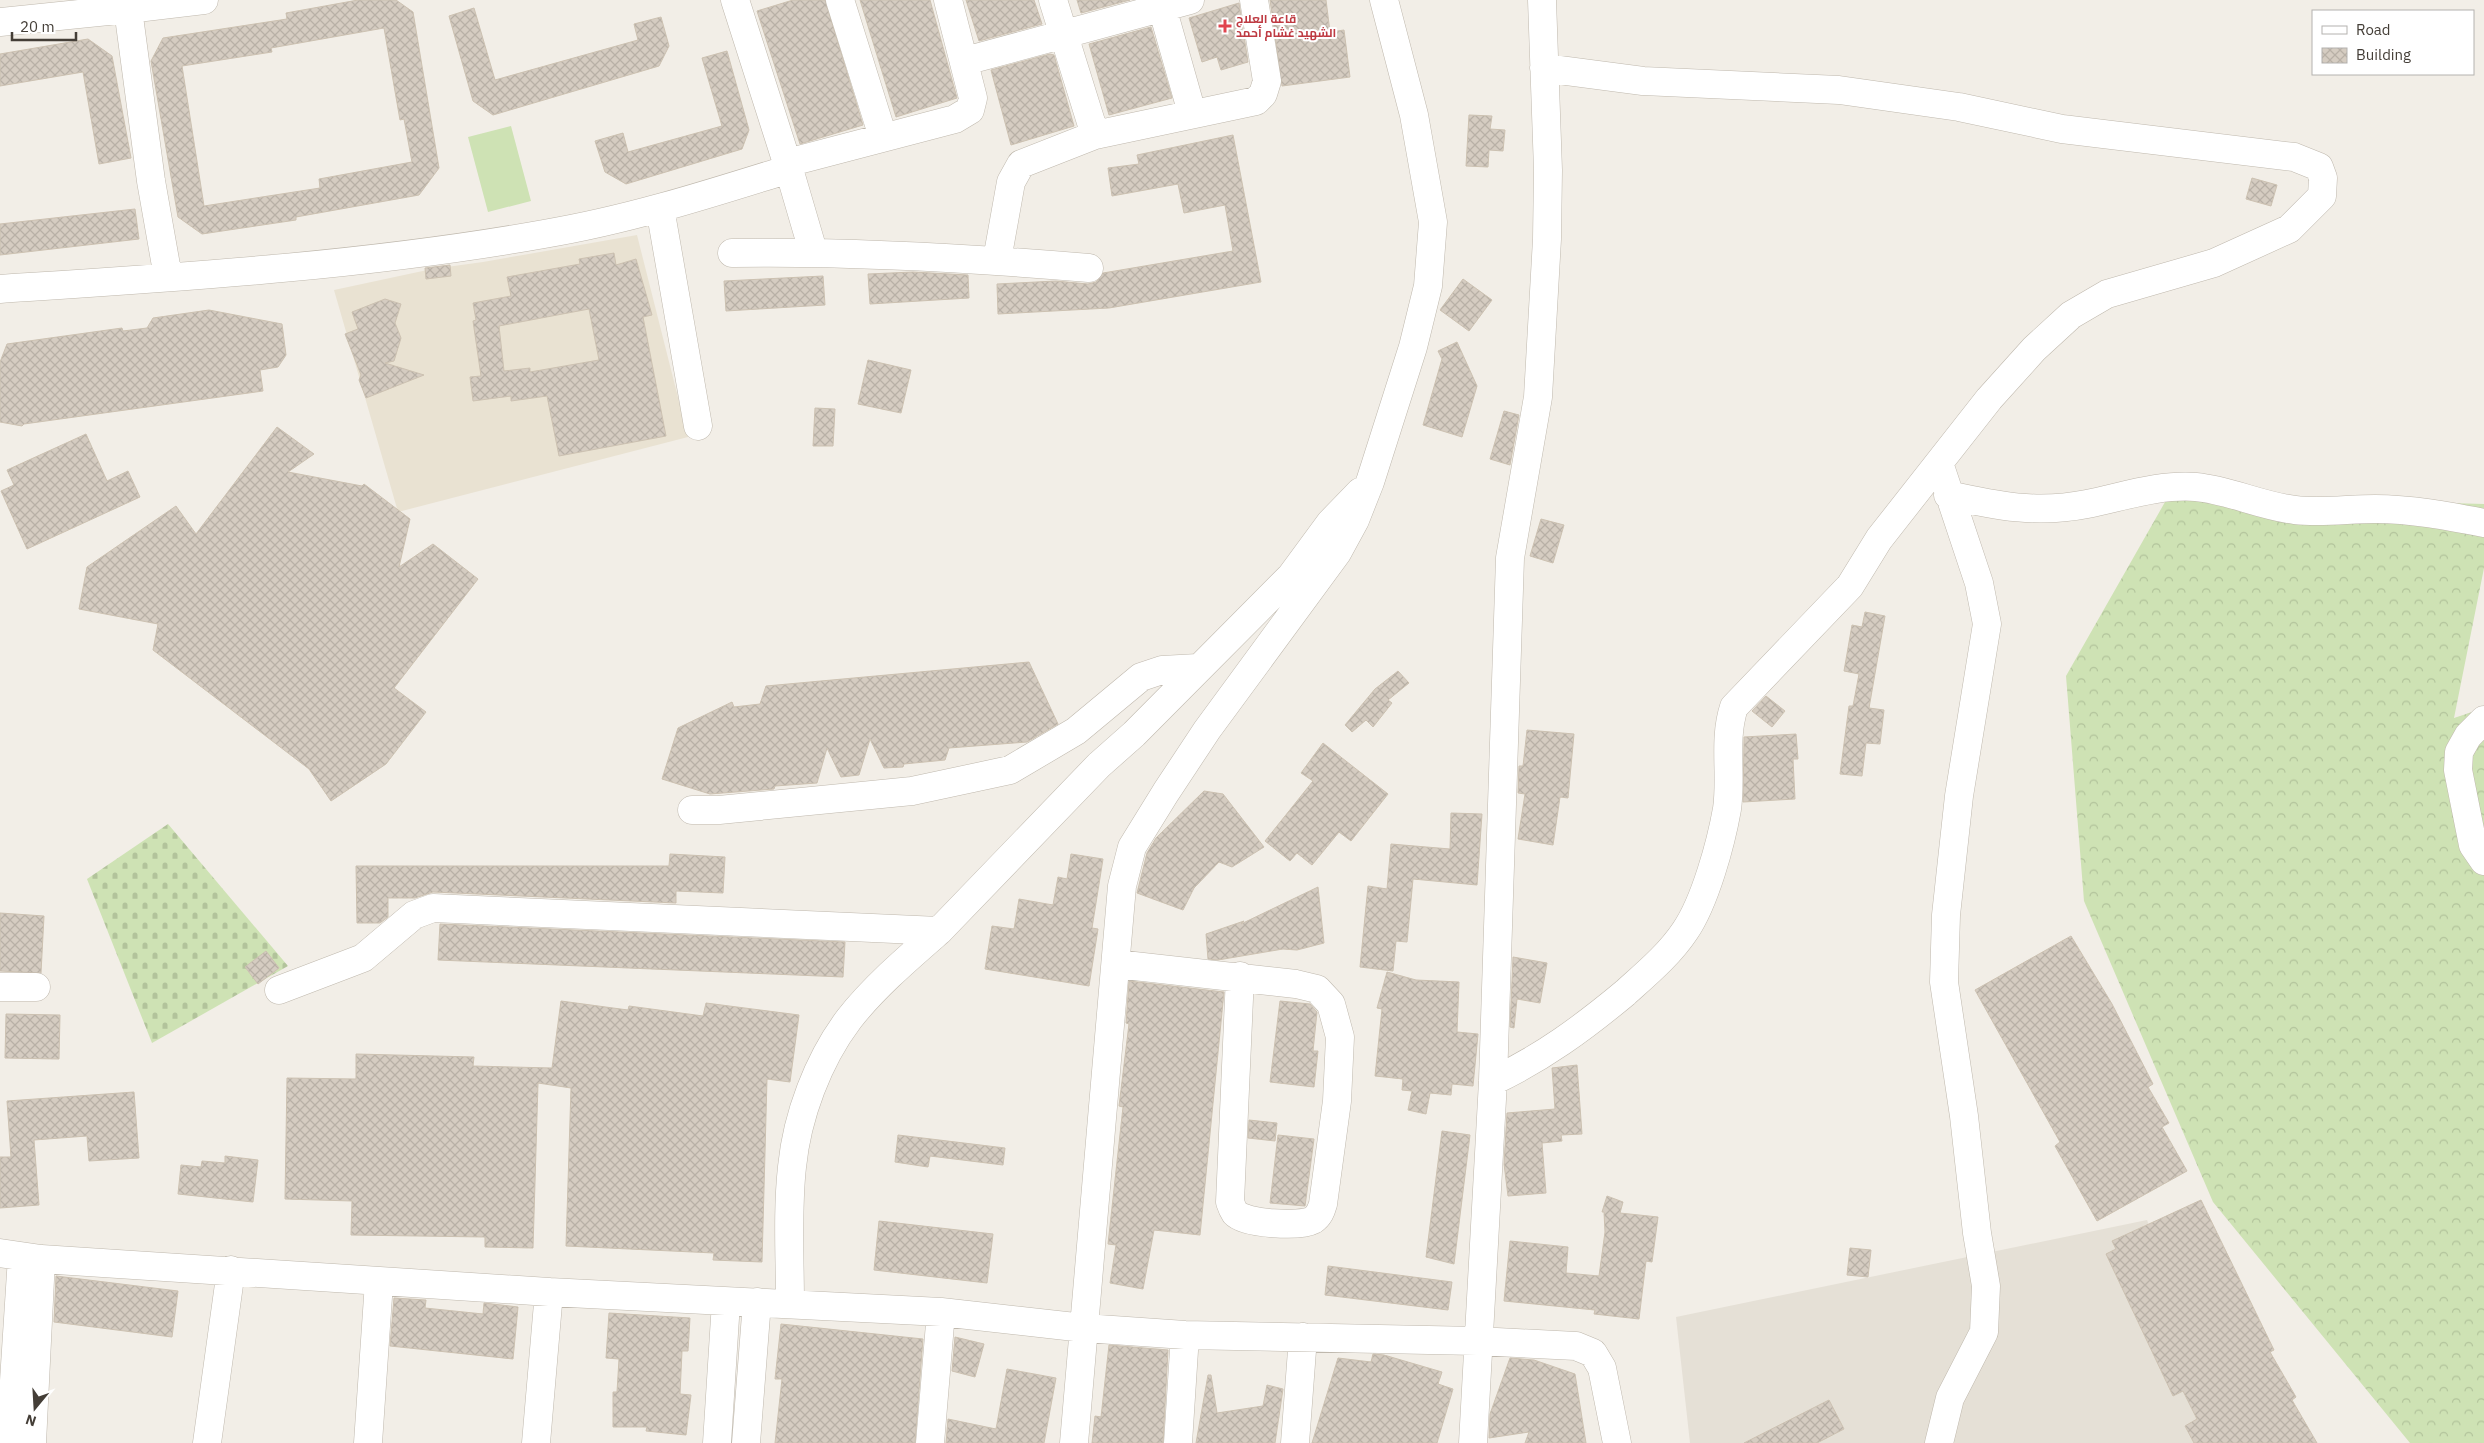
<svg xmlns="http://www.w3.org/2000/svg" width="2484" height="1443" viewBox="0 0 2484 1443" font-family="'IBM Plex Sans',Cairo,sans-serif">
  <defs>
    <pattern id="forest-crowns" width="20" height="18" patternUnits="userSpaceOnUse" patternTransform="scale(1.25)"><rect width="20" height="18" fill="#cee2b4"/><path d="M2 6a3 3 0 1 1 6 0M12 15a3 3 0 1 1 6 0" fill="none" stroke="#b2c39b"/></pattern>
    <pattern id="cemetery-stones" width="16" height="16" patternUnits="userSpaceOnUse" patternTransform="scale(1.25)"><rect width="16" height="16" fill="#cee2b4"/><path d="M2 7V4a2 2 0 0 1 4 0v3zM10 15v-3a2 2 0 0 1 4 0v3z" fill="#b2c39b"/></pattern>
    <pattern id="building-cross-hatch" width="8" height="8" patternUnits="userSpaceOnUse" patternTransform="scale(1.25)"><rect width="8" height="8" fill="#d5ccc1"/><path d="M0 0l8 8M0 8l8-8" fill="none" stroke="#b8b0a6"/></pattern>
  </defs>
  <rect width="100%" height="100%" fill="#f2eee7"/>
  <path fill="#e5e0d6" d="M 2147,1220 L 2232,1443 L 1690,1443 L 1676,1317 Z"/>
  <path fill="#e9e2d2" d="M 637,235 L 688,437 L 398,512 L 334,290 L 432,269 L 483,262 Z"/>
  <path fill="url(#forest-crowns)" d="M 2169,495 L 2484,504 L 2484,568 L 2454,718 L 2484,708 L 2484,1443 L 2410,1443 L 2213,1202 L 2084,901 L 2066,676 Z"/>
  <path fill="url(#cemetery-stones)" d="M 168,824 L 288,966 L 152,1043 L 87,879 Z"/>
  <path fill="#cee2b4" d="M 511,126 L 531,201 L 488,212 L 468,137 Z"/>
  <path fill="url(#building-cross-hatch)" stroke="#ccc1b1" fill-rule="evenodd" d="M 358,0 L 396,0 L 413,12 L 439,168 L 419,195 L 296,217 L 296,220 L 202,234 L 178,217 L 151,61 L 163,38 L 287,19 L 286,13 ZM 384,28 L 400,120 L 404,119 L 412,162 L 319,179 L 320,188 L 204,206 L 182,66 L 272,52 L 271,48 Z
    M 793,0 L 825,0 L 863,125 L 800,144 L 757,11 Z
    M 860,0 L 930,0 L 957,98 L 896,117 Z
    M 966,0 L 1034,0 L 1042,24 L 979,41 Z
    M 1077,0 L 1130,0 L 1081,13 Z
    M 1270,0 L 1326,0 L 1330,32 L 1344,30 L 1350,77 L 1282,86 Z
    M 1239,3 L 1248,62 L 1221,70 L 1217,57 L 1202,62 L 1189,18 Z
    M 474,8 L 495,80 L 638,40 L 634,24 L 661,17 L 669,46 L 659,66 L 493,115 L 473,101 L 449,16 Z
    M 1151,27 L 1172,98 L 1109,115 L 1089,44 Z
    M 88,39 L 112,56 L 131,158 L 99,164 L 83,72 L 0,86 L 0,54 Z
    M 727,51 L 749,130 L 742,149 L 626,184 L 605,172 L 595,141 L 623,133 L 628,152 L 722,126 L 702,58 Z
    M 1050,54 L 1054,55 L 1074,126 L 1011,145 L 991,70 Z
    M 1469,115 L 1492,116 L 1490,129 L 1505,130 L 1503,151 L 1489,150 L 1488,167 L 1466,166 Z
    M 1233,135 L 1261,282 L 1109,308 L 998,314 L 997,284 L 1056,281 L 1088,284 L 1096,282 L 1103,273 L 1233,251 L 1225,205 L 1184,213 L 1178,184 L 1112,196 L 1108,168 L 1139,164 L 1137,155 Z
    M 2252,178 L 2277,185 L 2271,206 L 2246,199 Z
    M 135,209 L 139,239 L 0,255 L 0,224 Z
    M 614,253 L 616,265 L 636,259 L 652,315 L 643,317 L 666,436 L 559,456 L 547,396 L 511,401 L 511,396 L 473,401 L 470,377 L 481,376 L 473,321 L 476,320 L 473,303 L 511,296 L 507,277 L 580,264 L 579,259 ZM 589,309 L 599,360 L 530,372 L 530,368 L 504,371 L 499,326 Z
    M 450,265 L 451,276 L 426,279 L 425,268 Z
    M 913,272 L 968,275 L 969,298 L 870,304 L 868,274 Z
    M 823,276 L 825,305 L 726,311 L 724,281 Z
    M 1463,279 L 1492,300 L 1469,331 L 1440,310 Z
    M 385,299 L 401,304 L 395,323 L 401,338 L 394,361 L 385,363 L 424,375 L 366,398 L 359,380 L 361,375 L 345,334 L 358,329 L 352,312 Z
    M 209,310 L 282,324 L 286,355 L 278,367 L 260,370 L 263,391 L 24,424 L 22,426 L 0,422 L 0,362 L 7,344 L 122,328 L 123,331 L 147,328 L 153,318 Z
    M 1457,342 L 1477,386 L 1462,437 L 1423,425 L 1442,359 L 1438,351 Z
    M 868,360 L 911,370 L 901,413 L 858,404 Z
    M 815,408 L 835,409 L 833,446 L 813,446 Z
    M 1504,411 L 1519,415 L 1510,465 L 1490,459 Z
    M 277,427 L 314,454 L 288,472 L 362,486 L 364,484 L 410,519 L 399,567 L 433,544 L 478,579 L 394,688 L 426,712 L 386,764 L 331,801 L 309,769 L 153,650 L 158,624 L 79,609 L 87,567 L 176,506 L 196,534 Z
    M 86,434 L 107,481 L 128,471 L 140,497 L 27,549 L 1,491 L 14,485 L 7,470 Z
    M 1541,519 L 1564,525 L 1553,563 L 1530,556 Z
    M 1865,612 L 1885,616 L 1869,708 L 1884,710 L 1880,744 L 1866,743 L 1862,776 L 1840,774 L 1849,706 L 1853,706 L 1859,674 L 1844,671 L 1852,625 L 1862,627 Z
    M 1029,662 L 1058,724 L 1027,742 L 949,748 L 945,760 L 904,764 L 903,767 L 884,768 L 870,739 L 859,775 L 841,777 L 827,748 L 817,783 L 775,786 L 774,789 L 710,794 L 662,779 L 678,728 L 732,702 L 734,707 L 760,704 L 766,686 Z
    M 1398,671 L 1409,683 L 1388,700 L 1392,703 L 1373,727 L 1366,720 L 1352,732 L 1345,725 L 1375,689 Z
    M 1766,696 L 1785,711 L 1772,727 L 1752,711 Z
    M 1527,730 L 1574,734 L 1568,798 L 1560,797 L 1553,845 L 1518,839 L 1525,794 L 1518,793 L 1519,766 L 1523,766 Z
    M 1796,734 L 1798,759 L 1793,759 L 1795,799 L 1743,802 L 1744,737 Z
    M 1323,743 L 1388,794 L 1351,841 L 1339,832 L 1312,865 L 1297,853 L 1290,861 L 1265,841 L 1313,781 L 1301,773 Z
    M 1204,791 L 1223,794 L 1264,847 L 1232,867 L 1219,862 L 1194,888 L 1183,910 L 1137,893 L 1147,853 L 1156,838 Z
    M 1451,813 L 1482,814 L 1477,885 L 1413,879 L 1407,942 L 1396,941 L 1393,971 L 1360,967 L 1368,886 L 1387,889 L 1391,844 L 1450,849 Z
    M 670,854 L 725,857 L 723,893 L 676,891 L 676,903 L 433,892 L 415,898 L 388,898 L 388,917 L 380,923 L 357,923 L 356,866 L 669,866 Z
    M 1071,854 L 1103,859 L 1092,928 L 1098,929 L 1089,986 L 985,969 L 992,926 L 1014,929 L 1019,899 L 1053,905 L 1058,877 L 1067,879 Z
    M 1318,887 L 1324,943 L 1297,950 L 1283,949 L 1218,960 L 1208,959 L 1206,934 L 1244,921 L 1241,924 Z
    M 0,913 L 44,916 L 41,973 L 0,971 Z
    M 440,924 L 845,942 L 843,977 L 438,960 Z
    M 2071,936 L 2112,1004 L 2153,1084 L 2148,1087 L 2169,1123 L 2162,1127 L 2187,1171 L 2097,1221 L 2055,1146 L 2060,1142 L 1975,990 Z
    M 266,951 L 279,968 L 258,984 L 245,967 Z
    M 1513,957 L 1547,963 L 1540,1003 L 1517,999 L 1514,1028 L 1510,1027 Z
    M 1387,972 L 1416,980 L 1459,982 L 1457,1032 L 1478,1034 L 1473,1086 L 1452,1084 L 1451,1095 L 1430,1093 L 1426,1114 L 1408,1110 L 1412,1091 L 1402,1090 L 1403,1079 L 1375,1076 L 1382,1009 L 1377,1008 Z
    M 1129,981 L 1224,992 L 1200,1235 L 1154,1230 L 1143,1289 L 1110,1283 L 1116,1245 L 1108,1244 L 1123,1107 L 1119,1106 L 1129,1024 L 1126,1023 Z
    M 561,1001 L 628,1010 L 629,1006 L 703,1016 L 706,1003 L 799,1015 L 790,1082 L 767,1079 L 762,1262 L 713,1260 L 714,1253 L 566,1246 L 571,1088 L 538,1083 L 533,1248 L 485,1247 L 485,1237 L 351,1235 L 352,1201 L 285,1199 L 287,1078 L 356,1079 L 356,1054 L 474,1057 L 473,1066 L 552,1068 Z
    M 1280,1001 L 1310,1004 L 1317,1012 L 1313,1051 L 1318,1051 L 1314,1087 L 1270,1082 Z
    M 6,1014 L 60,1015 L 59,1059 L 5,1058 Z
    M 1577,1065 L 1582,1134 L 1561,1135 L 1562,1141 L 1542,1143 L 1546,1193 L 1508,1196 L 1504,1164 L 1507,1113 L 1555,1109 L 1552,1068 Z
    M 134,1092 L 139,1158 L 89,1161 L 87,1136 L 34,1140 L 39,1205 L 0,1208 L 0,1157 L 11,1157 L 7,1101 Z
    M 1249,1120 L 1277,1123 L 1275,1141 L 1248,1138 Z
    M 1442,1131 L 1470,1135 L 1454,1264 L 1426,1257 Z
    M 898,1135 L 1005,1148 L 1003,1165 L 930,1156 L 928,1167 L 895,1162 Z
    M 1278,1135 L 1314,1139 L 1305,1206 L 1270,1203 Z
    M 225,1156 L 258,1160 L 253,1202 L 178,1194 L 181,1165 L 201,1167 L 202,1161 L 225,1163 Z
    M 1607,1196 L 1623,1202 L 1620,1213 L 1658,1217 L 1652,1262 L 1646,1261 L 1639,1319 L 1594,1314 L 1595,1310 L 1504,1301 L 1510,1241 L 1568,1247 L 1566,1273 L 1599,1276 L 1605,1232 L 1604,1212 L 1602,1212 Z
    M 2201,1200 L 2274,1350 L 2270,1352 L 2296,1397 L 2292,1400 L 2317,1443 L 2194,1443 L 2185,1426 L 2197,1419 L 2183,1391 L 2173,1396 L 2106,1254 L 2116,1249 L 2112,1241 Z
    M 879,1221 L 993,1234 L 987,1283 L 874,1270 Z
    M 1850,1248 L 1871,1250 L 1868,1277 L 1847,1275 Z
    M 1328,1266 L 1452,1282 L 1448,1310 L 1325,1295 Z
    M 56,1276 L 178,1291 L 172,1337 L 54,1322 Z
    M 394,1298 L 426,1300 L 425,1308 L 483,1314 L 484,1303 L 518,1307 L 513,1359 L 390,1346 Z
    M 609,1313 L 690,1318 L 688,1351 L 682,1351 L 680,1394 L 691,1395 L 686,1435 L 646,1431 L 647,1427 L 613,1427 L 613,1392 L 617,1392 L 619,1359 L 606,1358 Z
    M 781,1324 L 923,1339 L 915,1443 L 775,1443 L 782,1379 L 775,1379 Z
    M 955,1337 L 984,1344 L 975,1377 L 952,1371 Z
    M 1109,1345 L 1168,1350 L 1163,1443 L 1092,1443 L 1095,1416 L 1101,1417 Z
    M 1373,1354 L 1384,1355 L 1442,1372 L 1438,1384 L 1453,1389 L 1437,1443 L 1312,1443 L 1338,1358 L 1371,1362 Z
    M 1510,1358 L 1534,1360 L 1575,1374 L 1586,1443 L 1525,1443 L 1529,1432 L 1489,1438 L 1490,1414 Z
    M 1007,1369 L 1056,1378 L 1044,1443 L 946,1443 L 948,1419 L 996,1429 Z
    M 1208,1375 L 1211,1375 L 1217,1413 L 1263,1406 L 1267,1385 L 1283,1389 L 1275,1443 L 1196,1443 Z
    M 1829,1400 L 1844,1429 L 1817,1443 L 1744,1443 Z"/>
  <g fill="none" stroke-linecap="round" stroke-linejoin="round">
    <defs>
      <path id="minor" d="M 840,0 L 883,137
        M 1053,0 L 1095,135
        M 1160,0 L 1192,113
        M 0,22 L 128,9
        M 965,61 L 1190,0
        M 787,163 L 955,119 L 970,110 L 973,98 L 948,0
        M 789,169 L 813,251
        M 660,208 L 698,426
        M 732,253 C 851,251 970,258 1089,268
        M 997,260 L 1011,182 L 1021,164 L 1095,135 L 1256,101 L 1263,94 L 1267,81 L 1254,0
        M 168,277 L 151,181 L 128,9 L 204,0
        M 0,289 C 181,277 365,266 544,234 C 628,220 709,194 789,169 L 735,0
        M 1939,463 L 1979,583 L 1987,624 L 1959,796 L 1946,915 L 1944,982 L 1964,1116 L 1977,1233 L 1986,1286 L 1984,1332 L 1950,1398 L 1939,1443
        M 1948,495 C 1997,506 2037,514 2087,504 C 2122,497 2160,484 2196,487 C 2229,490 2261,506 2295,510 C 2321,513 2349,509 2375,509 C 2412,509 2448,516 2484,523
        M 2484,720 L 2468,736 L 2459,752 L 2458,770 L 2473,845 L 2484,861
        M 692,810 L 719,810 L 912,791 L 1010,770 L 1076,731 L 1141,677 L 1162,670 L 1198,668
        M 1116,964 L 1296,984 L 1317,989 L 1331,1004 L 1340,1037 L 1337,1101 L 1323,1204 C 1321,1211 1319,1216 1313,1220 C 1300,1227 1245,1224 1235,1213 C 1233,1210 1231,1205 1230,1202 L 1240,976
        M 0,987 L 36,987
        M 279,990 L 363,958 L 414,915 L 433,908 L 939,931
        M 1493,1081 C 1542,1058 1583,1028 1625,993 C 1646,974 1669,955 1685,931 C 1705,902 1721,843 1727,809 C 1732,775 1723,740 1734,707 L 1850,586 L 1879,539 L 1989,399 L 2034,349 L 2071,315 L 2107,294 L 2214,263 L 2289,229 L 2322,196 L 2323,178 L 2319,167 L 2294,157 L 2062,129 L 1959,107 L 1839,90 L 1643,81 L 1544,68
        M 0,1253 L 41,1259 L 549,1292 L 941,1312 L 1084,1328 L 1185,1335 L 1477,1341 L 1576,1346 L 1593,1353 L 1602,1368 L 1617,1443
        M 790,1304 C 790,1259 787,1212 792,1167 C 797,1116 818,1060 849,1019 C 874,987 908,958 939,931 L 1099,765 L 1134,734 L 1291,576 L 1330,523 L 1360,492
        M 10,1443 L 22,1257
        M 32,1443 L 41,1259
        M 207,1443 L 231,1270
        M 368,1443 L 379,1282
        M 536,1443 L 549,1292
        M 717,1443 L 726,1302
        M 746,1443 L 757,1302
        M 930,1443 L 941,1312
        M 1074,1443 L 1122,886 L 1132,847 L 1166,792 L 1207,730 L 1337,553 L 1355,520 L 1370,482 L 1413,347 L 1428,286 L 1433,222 L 1414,115 L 1384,0
        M 1178,1443 L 1185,1335
        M 1295,1443 L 1303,1337
        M 1473,1443 L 1493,1081 L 1510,558 L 1538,397 L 1547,239 L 1548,170 L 1542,0"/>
    </defs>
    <use href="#minor" stroke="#bfb8ad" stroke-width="29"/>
    <use href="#minor" stroke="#fff" stroke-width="28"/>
  </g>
  <path fill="#e0444e" stroke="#fff" stroke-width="2" d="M1222.5 18.5h5v5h5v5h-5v5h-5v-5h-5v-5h5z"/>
  <g text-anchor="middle" stroke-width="4" stroke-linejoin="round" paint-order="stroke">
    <g font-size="12" font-weight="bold" fill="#be3a42" stroke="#fff" text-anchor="start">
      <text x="1236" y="23">قاعة العلاج<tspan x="1236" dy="14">الشهيد غشام أحمد</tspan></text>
    </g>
  </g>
  <rect x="2312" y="10" width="162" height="65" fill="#ffffff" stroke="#b4b2af"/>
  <rect x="2322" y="26" width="25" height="8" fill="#ffffff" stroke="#b4b2af"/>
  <text x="2356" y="35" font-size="15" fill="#443e37">Road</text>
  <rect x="2322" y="48" width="25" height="15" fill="url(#building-cross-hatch)" stroke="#b4b2af"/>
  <text x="2356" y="60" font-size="15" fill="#443e37">Building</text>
  <g transform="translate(35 1408) rotate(198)" stroke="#ffffff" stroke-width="4" paint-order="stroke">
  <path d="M0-4L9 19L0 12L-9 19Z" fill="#443e37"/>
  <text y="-8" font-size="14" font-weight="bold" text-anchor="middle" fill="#443e37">N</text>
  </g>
  <path d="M12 32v8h64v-8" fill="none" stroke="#443e37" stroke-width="2.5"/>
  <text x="20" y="32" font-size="15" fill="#443e37" stroke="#ffffff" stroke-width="4" paint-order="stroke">20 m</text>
</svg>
